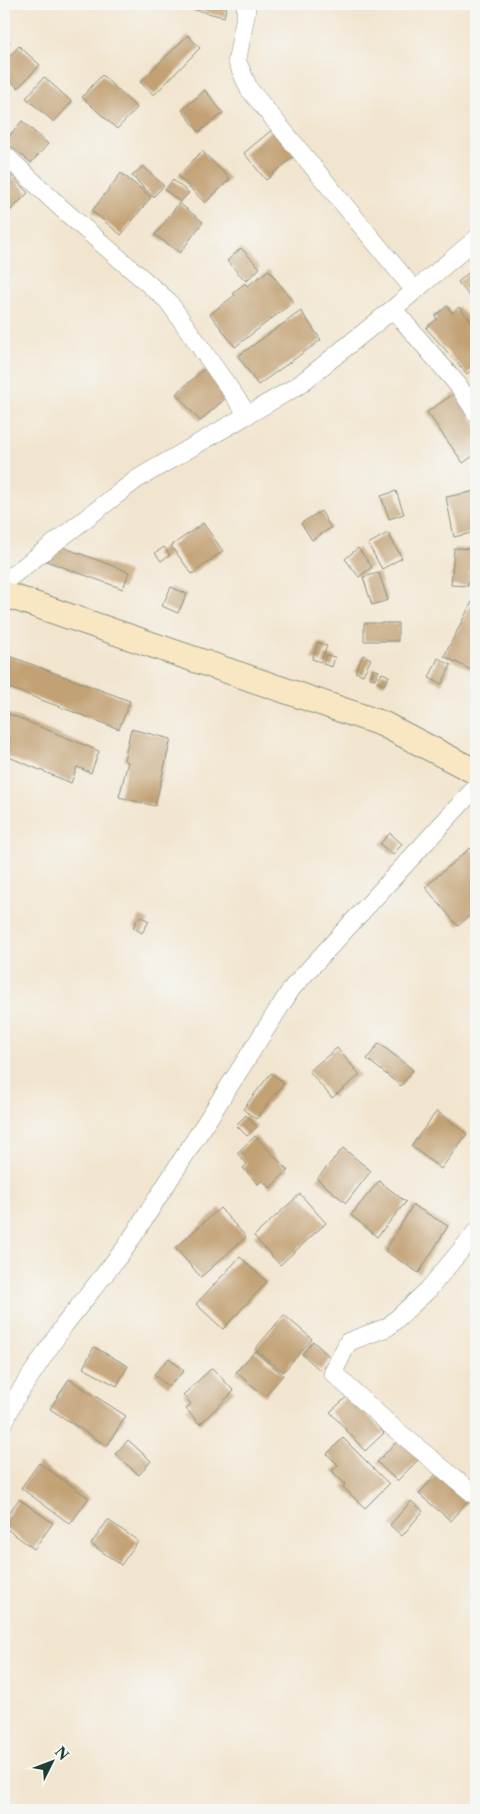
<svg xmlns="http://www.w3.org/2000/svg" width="480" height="1814" viewBox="0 0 480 1814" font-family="'Libre Caslon Text',serif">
  <rect width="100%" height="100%" fill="#f6f6f2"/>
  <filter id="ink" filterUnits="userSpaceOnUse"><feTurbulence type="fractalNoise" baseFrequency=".02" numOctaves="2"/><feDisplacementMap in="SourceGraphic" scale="10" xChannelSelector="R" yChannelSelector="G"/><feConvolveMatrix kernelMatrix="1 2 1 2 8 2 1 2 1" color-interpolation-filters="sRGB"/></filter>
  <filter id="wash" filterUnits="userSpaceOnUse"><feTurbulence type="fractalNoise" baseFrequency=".0096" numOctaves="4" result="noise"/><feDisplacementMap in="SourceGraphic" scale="20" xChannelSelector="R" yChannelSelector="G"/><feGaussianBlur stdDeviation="1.12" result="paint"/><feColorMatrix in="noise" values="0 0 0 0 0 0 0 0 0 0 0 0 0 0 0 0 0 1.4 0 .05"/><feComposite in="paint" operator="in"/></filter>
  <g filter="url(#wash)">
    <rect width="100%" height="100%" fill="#f2e5cf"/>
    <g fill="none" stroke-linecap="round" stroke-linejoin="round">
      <path stroke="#5ac7d0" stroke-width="6" d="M 4,1806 L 9,1810"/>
    </g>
    <g id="blocks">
      <path fill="#c2a174" d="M 188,4 L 227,4 L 224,17 L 187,8 Z
        M 188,35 L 200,48 L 154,95 L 140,82 Z
        M 4,36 L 10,42 L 4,49 Z
        M 19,46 L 40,65 L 18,88 L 4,75 L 4,62 Z
        M 102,75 L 137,108 L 117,129 L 82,97 Z
        M 44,77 L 72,102 L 54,122 L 26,98 Z
        M 205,90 L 223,113 L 199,132 L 182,110 Z
        M 22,121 L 48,144 L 31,163 L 5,141 Z
        M 273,129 L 295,155 L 266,180 L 244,153 Z
        M 202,151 L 230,179 L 205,203 L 178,176 Z
        M 143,166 L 164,186 L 153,197 L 132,176 Z
        M 4,168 L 28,193 L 4,217 Z
        M 121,173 L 151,197 L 121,235 L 92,211 Z
        M 173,180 L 189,193 L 180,202 L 165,190 Z
        M 179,203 L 203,222 L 180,253 L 155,235 Z
        M 241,248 L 260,268 L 246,281 L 227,261 Z
        M 476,266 L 476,304 L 458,282 Z
        M 269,270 L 293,302 L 235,347 L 210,314 L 235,295 L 233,293 L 245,283 L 247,286 Z
        M 447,306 L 452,313 L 459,307 L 476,327 L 476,366 L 467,374 L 426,328 L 437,319 L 435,316 Z
        M 301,311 L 321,340 L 258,385 L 238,356 Z
        M 204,369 L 228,396 L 200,421 L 176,394 Z
        M 455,393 L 476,424 L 476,454 L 463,463 L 427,412 Z
        M 396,491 L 404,514 L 389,519 L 381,496 Z
        M 476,491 L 476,532 L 454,537 L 446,497 Z
        M 321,511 L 331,528 L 312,540 L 301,523 Z
        M 203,523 L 223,551 L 192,574 L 171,546 Z
        M 388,533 L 402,558 L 382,569 L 368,544 Z
        M 57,545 L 129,572 L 123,589 L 46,561 L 48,555 L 52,557 Z
        M 164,547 L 170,555 L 161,561 L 155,553 Z
        M 358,548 L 372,567 L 359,577 L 345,559 Z
        M 454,548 L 476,549 L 476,572 L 469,572 L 468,586 L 451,585 Z
        M 379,573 L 388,600 L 372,605 L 363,577 Z
        M 171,587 L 187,594 L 178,613 L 162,606 Z
        M 472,602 L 476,604 L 476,664 L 473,671 L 444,656 Z
        M 364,623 L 398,623 L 398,641 L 364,641 Z
        M 318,642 L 327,646 L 321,662 L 312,659 Z
        M 4,654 L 130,701 L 119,729 L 4,686 Z
        M 326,655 L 335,657 L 332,667 L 323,664 Z
        M 363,655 L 371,659 L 363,675 L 355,672 Z
        M 438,658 L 451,665 L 442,684 L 429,678 Z
        M 373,669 L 379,671 L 375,679 L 370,678 Z
        M 382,673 L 389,676 L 384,685 L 377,682 Z
        M 4,712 L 99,751 L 91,773 L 77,767 L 71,783 L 4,755 Z
        M 131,729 L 171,739 L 155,806 L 119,797 L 128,762 L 124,760 Z
        M 390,833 L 402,844 L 393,855 L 380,844 Z
        M 470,848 L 476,856 L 476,910 L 458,926 L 425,887 Z
        M 140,916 L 149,921 L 142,933 L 133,927 Z
        M 379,1043 L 413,1070 L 401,1086 L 367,1059 Z
        M 337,1048 L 360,1075 L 332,1098 L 309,1071 Z
        M 271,1073 L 284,1083 L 256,1119 L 243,1109 Z
        M 437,1111 L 467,1134 L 441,1169 L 411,1146 Z
        M 246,1115 L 257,1127 L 247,1136 L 236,1125 Z
        M 255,1136 L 288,1170 L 270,1188 L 262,1180 L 258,1184 L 243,1168 L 247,1164 L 237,1153 Z
        M 343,1148 L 371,1171 L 346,1203 L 317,1179 Z
        M 379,1181 L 406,1202 L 377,1237 L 351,1215 Z
        M 300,1194 L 326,1223 L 280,1265 L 254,1236 Z
        M 413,1205 L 448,1226 L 419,1273 L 385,1251 Z
        M 220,1208 L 246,1237 L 201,1277 L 175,1248 Z
        M 240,1257 L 267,1282 L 223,1329 L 196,1304 Z
        M 284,1315 L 312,1339 L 283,1372 L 255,1349 Z
        M 313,1341 L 331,1358 L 320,1370 L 302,1354 Z
        M 94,1347 L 128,1366 L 117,1386 L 83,1368 Z
        M 255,1351 L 283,1375 L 265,1396 L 236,1372 Z
        M 169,1358 L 184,1371 L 168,1387 L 154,1374 Z
        M 212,1368 L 234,1391 L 200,1424 L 186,1409 L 191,1404 L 183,1395 Z
        M 69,1379 L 126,1416 L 107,1446 L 50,1409 Z
        M 349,1395 L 384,1433 L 365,1451 L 330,1412 Z
        M 401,1437 L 421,1457 L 397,1481 L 377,1462 Z
        M 343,1438 L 389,1484 L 365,1508 L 343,1487 L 345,1484 L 332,1471 L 338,1465 L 327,1454 Z
        M 128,1440 L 151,1461 L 139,1475 L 115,1454 Z
        M 39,1463 L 89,1498 L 70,1524 L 21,1488 Z
        M 440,1469 L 472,1496 L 451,1521 L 419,1494 Z
        M 19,1499 L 53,1523 L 34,1549 L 4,1527 L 4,1520 Z
        M 411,1501 L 423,1511 L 402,1536 L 390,1525 Z
        M 108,1520 L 138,1541 L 121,1565 L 91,1544 Z"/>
    </g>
  </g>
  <g filter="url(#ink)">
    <use href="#blocks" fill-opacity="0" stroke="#889182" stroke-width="1"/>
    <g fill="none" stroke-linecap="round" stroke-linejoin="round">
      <defs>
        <path id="street" d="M 246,4 L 246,13 L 237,61 L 249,89 L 415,291
          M 4,154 L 60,207 L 168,301 L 248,415
          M 393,309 L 458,385 L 476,413
          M 4,582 L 137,479 L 299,385 L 393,309 L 476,239
          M 476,1232 L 428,1290 L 388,1327 L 348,1342 L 333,1373 L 389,1424 L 476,1496
          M 4,1422 L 15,1399 L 65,1324 L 126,1247 L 292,988 L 476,787"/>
        <path id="secondary" d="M 4,594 L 383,724 L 476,772"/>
      </defs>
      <use href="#street" stroke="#889182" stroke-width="19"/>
      <use href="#secondary" stroke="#889182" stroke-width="27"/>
      <use href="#street" stroke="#fff" stroke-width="18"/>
      <use href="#secondary" stroke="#f9e7c3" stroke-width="25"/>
    </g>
  </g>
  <rect width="480" height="1814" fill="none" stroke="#f6f6f2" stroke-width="20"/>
  <g transform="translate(52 1762) rotate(48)" stroke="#f6f6f2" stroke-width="4" paint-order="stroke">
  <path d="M0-4L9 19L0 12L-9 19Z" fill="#1f3d34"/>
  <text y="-8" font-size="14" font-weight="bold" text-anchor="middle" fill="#1f3d34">N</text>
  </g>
</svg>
